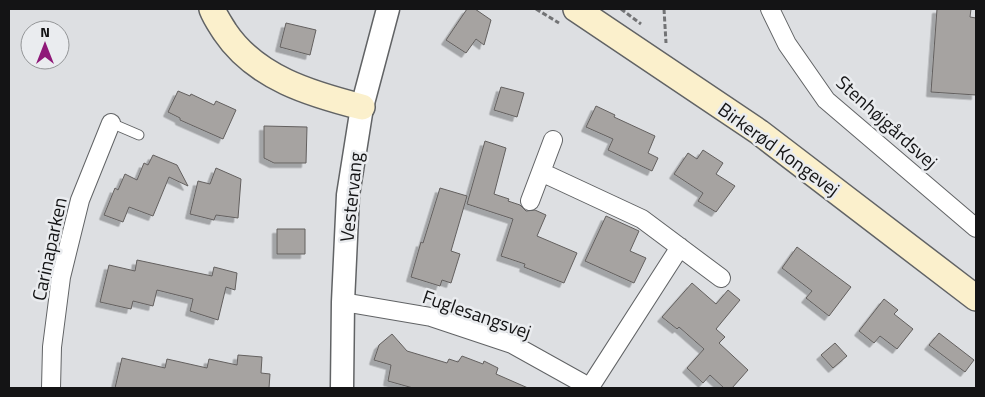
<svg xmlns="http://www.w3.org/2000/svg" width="985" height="397" viewBox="0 0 985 397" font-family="'Titillium Web',sans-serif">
  <defs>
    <filter id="shadow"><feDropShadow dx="-4.5" dy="4.5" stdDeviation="0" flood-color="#0004"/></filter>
  </defs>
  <rect width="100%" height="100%" fill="#dddfe2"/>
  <path fill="#a6a3a1" stroke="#63605f" filter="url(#shadow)" d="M 467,9 L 475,9 L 491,20 L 484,45 L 476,39 L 466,53 L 446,40 Z
    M 937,9 L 971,9 L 970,17 L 976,18 L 976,95 L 931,92 Z
    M 286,23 L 316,30 L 310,55 L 280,47 Z
    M 501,87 L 524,93 L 517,117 L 494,110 Z
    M 178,91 L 190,96 L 191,94 L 214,105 L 216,101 L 236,110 L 223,139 L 180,120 L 180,118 L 168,112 Z
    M 596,106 L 615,115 L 614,117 L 655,136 L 648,153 L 658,158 L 652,171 L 608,150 L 613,139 L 586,127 Z
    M 264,126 L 307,127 L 306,163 L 274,163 L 264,158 Z
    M 485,141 L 506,148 L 494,194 L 509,199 L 508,201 L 520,205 L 526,211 L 535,210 L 546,215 L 537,236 L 577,253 L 564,283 L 524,267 L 525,264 L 501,256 L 513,219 L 467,204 Z
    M 703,150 L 723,163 L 716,174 L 735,186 L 716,212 L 698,201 L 703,193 L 674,174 L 688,153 L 697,159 Z
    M 153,155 L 177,165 L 188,186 L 169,177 L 153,216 L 129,207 L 123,222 L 104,215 L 115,188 L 118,190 L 125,174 L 137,180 L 144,163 L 148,165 Z
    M 216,168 L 241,179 L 238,218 L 216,215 L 214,220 L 190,214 L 198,181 L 210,184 Z
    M 440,188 L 467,196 L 451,251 L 460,254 L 451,283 L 442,280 L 440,286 L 411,277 L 421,242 L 423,243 Z
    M 606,216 L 639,231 L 630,251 L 646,258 L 634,283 L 585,261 Z
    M 277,229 L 305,229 L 305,254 L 277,254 Z
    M 797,247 L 851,287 L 829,316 L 806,298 L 812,291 L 782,268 Z
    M 137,260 L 212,276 L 214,267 L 237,273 L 235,290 L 226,287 L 218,320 L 190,311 L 193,299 L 157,290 L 153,306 L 133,301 L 131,309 L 100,302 L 109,265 L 135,271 Z
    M 692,283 L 716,304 L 728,290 L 740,300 L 716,329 L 725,337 L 719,343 L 748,370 L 732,388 L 724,388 L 710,375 L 703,383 L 687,368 L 704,349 L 679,327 L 677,329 L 662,317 Z
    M 884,299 L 898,310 L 894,314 L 913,329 L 897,349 L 880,336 L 874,343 L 859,331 Z
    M 939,333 L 974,360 L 965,372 L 929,345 Z
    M 392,334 L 407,351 L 447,363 L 449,359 L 458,362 L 462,356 L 483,364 L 484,361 L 498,368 L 496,374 L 528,388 L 413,388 L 388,381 L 391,365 L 374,360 L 379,345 Z
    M 835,343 L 847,356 L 833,368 L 821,355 Z
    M 238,355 L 262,357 L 261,373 L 270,374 L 269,388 L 115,388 L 122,358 L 165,368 L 167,359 L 207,368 L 209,359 L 237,365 Z"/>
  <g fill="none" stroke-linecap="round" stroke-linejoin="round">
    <defs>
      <path id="service" d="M 111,123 L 139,135"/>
      <path id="minor" d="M 770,9 L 787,44 L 826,100 L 976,228
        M 541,172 L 642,219 L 721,278
        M 530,201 L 553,140
        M 343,302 L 431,317 L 512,344 L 591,388
        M 590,387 L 680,247
        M 51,388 L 52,347 L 61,277 L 80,200 L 111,123"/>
      <path id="tertiary" d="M 342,388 L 343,302 L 348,195 L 362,107 L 388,9"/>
      <path id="secondary" d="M 212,9 C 215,17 220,24 225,32 C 256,78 311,94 362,107
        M 576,9 L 759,132 L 976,298"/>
    </defs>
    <use href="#service" stroke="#616365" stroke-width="11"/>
    <use href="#minor" stroke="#616365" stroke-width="20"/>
    <use href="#tertiary" stroke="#616365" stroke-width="25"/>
    <use href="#secondary" stroke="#616365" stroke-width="28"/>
    <path stroke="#727375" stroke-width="3" stroke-dasharray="5 2.5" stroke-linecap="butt" d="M 536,9 L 559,23
      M 621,9 L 641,24
      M 664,9 L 666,43"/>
    <use href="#service" stroke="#fff" stroke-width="9"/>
    <use href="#minor" stroke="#fff" stroke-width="18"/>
    <use href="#tertiary" stroke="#fff" stroke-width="22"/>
    <use href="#secondary" stroke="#fbf0cc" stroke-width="25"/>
  </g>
  <g text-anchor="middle" stroke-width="5" stroke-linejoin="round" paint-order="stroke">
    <g font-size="19" fill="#141415" stroke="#eaecef">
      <text transform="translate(887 122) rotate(42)" y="7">Stenhøjgårdsvej</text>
      <text transform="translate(779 149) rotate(36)" y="7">Birkerød Kongevej</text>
      <text transform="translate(351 197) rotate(-84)" y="7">Vestervang</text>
      <text transform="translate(49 249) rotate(-78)" y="7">Carinaparken</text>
      <text transform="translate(477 314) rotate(19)" y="7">Fuglesangsvej</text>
    </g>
  </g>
  <rect width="985" height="397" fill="none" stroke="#141415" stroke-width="20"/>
  <g transform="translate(45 45)"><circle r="24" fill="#eaecef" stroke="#949698"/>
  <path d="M0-4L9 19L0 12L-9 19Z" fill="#8f1878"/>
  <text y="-8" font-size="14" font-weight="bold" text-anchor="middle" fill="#141415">N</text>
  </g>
</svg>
